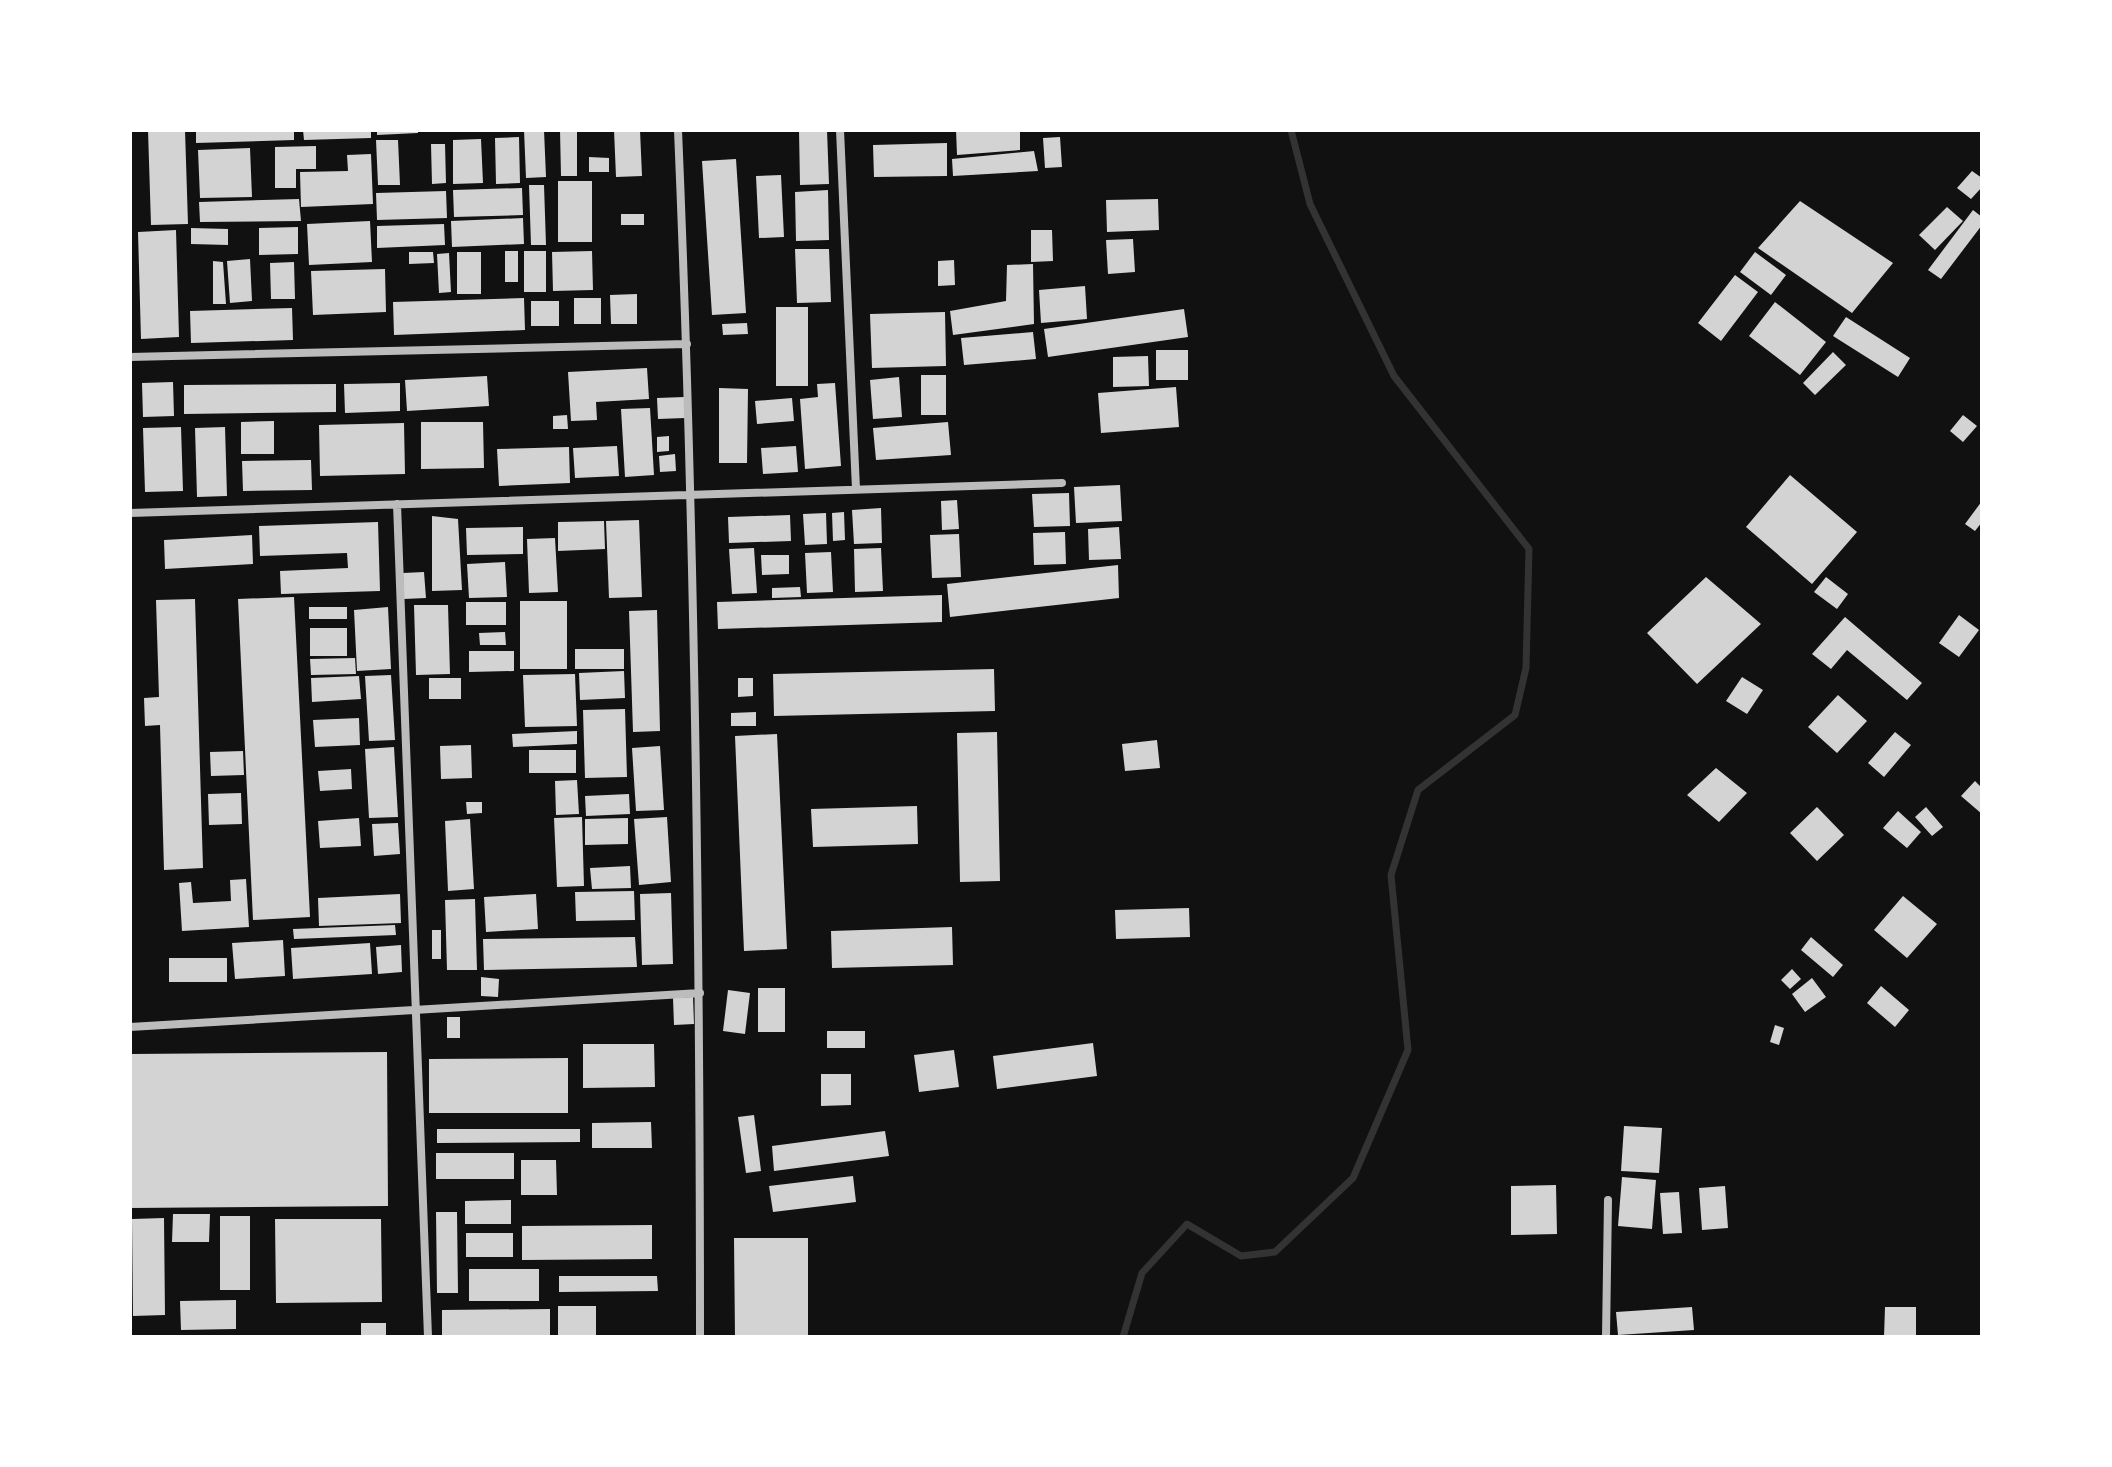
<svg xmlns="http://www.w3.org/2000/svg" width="2112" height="1467" viewBox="0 0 2112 1467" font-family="'Zilla Slab',serif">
  <rect width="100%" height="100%" fill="#111"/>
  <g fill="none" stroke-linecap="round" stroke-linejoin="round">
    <path stroke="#333" stroke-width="7" d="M 1123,1337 L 1142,1273 L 1187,1224 L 1241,1256 L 1275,1252 L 1353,1178 L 1408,1050 L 1391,875 L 1418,790 L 1515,715 L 1526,668 L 1529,549 L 1394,376 L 1310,204 L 1291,130"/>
  </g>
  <path fill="#d3d3d3" d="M 148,130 L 185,130 L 188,224 L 151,225 Z
    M 196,130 L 294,130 L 294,140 L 196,143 Z
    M 303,130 L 371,130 L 371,138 L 304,140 Z
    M 377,130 L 418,130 L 418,133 L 377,135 Z
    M 524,130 L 544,130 L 546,177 L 526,178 Z
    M 560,130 L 577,130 L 577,176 L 561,176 Z
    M 614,130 L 640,130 L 642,176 L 616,177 Z
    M 799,130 L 827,130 L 829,184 L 800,185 Z
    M 956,130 L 1020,130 L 1020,150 L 957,155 Z
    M 519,137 L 520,183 L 496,184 L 495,138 Z
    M 1060,137 L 1062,167 L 1045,168 L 1043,138 Z
    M 481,139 L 483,183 L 453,184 L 453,140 Z
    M 376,140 L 398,140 L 400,185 L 378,185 Z
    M 947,143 L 947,176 L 874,177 L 873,145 Z
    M 431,144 L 445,144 L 446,183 L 432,184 Z
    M 316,146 L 316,169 L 296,169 L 296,188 L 275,188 L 275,147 Z
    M 250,148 L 252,197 L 200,198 L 198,150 Z
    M 1034,151 L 1038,171 L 953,176 L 952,159 Z
    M 371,154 L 373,204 L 301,207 L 300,172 L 348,171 L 347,155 Z
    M 589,157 L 609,158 L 609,172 L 589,172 Z
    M 736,159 L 746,313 L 712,315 L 702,161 Z
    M 1972,171 L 1982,178 L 1982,187 L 1971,199 L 1957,188 Z
    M 781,175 L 784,237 L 759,238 L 756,176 Z
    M 558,181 L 592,181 L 592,242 L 558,242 Z
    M 529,185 L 544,185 L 546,245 L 531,245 Z
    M 522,188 L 523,215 L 454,217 L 453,190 Z
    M 828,190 L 829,240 L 796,241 L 795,192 Z
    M 446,191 L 447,218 L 377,220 L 376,193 Z
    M 299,199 L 301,221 L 200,222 L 199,202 Z
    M 1158,199 L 1159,230 L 1107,232 L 1106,200 Z
    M 1800,201 L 1893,263 L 1852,313 L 1758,248 Z
    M 1947,207 L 1963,221 L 1935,250 L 1919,235 Z
    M 1973,210 L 1982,217 L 1982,225 L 1941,279 L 1928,270 Z
    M 621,214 L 644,214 L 644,225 L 621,225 Z
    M 523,218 L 524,244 L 452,247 L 451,221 Z
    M 370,221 L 372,262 L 309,265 L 307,224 Z
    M 444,224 L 445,245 L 377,248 L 377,226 Z
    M 298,227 L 298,254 L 259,255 L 259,228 Z
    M 191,228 L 228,229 L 228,245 L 191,244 Z
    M 176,230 L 179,337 L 141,339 L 138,232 Z
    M 1031,230 L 1052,230 L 1053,261 L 1031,262 Z
    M 1133,239 L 1135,272 L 1108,274 L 1106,240 Z
    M 795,249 L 829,249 L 831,302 L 797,303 Z
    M 505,251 L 518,251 L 518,282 L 505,282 Z
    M 524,251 L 546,251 L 546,292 L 524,292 Z
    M 592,251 L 593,290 L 553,291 L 552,252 Z
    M 409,252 L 433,252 L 434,263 L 409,264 Z
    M 457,252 L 481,252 L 481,294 L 457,294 Z
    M 1755,252 L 1786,275 L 1771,295 L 1740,272 Z
    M 449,253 L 451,292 L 439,293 L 437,254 Z
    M 250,259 L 252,301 L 230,303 L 227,261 Z
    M 954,260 L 955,285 L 938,286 L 938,261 Z
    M 213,261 L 223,262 L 226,304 L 213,304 Z
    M 294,262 L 295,299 L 271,299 L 270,263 Z
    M 1033,264 L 1034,324 L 953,335 L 950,311 L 1006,301 L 1007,265 Z
    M 385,269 L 386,312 L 313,315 L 311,271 Z
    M 1735,275 L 1758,292 L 1721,341 L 1698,323 Z
    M 1085,286 L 1087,319 L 1041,323 L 1039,290 Z
    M 637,294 L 637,324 L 611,324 L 610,295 Z
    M 524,298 L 525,330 L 394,335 L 393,302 Z
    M 574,298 L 601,298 L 601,324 L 574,324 Z
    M 531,301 L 559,301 L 559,326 L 531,326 Z
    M 1775,302 L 1826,342 L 1800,375 L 1749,336 Z
    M 776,307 L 808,307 L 808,386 L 776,386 Z
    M 292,308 L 293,340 L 191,343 L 190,311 Z
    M 1184,309 L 1188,337 L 1048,357 L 1044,329 Z
    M 945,312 L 946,366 L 872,368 L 870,314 Z
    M 1846,317 L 1910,358 L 1898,377 L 1833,336 Z
    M 747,323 L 748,334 L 723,335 L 722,324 Z
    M 1033,332 L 1036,359 L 964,365 L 961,338 Z
    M 1156,350 L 1188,350 L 1188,380 L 1156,380 Z
    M 1833,352 L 1846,365 L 1815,395 L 1803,383 Z
    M 1148,356 L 1149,386 L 1113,387 L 1113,357 Z
    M 647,368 L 649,399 L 596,402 L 597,420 L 571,421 L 568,372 Z
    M 921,375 L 946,375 L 946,415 L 921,415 Z
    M 487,376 L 489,406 L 407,411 L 405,380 Z
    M 899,377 L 902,417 L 873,419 L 870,380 Z
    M 173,382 L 174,416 L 143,417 L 142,383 Z
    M 400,383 L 400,411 L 345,413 L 344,384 Z
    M 835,383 L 841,466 L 805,469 L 800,399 L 818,397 L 817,384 Z
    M 336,384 L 336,412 L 184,414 L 184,385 Z
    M 1176,387 L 1179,427 L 1101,433 L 1098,393 Z
    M 719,388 L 748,389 L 747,463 L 719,463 Z
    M 684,397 L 685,418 L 658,419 L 657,398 Z
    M 792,398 L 794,421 L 757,424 L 755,401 Z
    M 650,408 L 654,475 L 625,477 L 621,409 Z
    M 567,415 L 568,429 L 553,429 L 553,416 Z
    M 1963,415 L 1977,426 L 1963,442 L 1950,431 Z
    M 274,421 L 274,454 L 241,454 L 241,422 Z
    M 421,422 L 483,422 L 484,468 L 421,469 Z
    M 948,422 L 951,455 L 876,460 L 873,428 Z
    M 404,423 L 405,474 L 320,476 L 319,425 Z
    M 181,427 L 183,491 L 145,492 L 143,428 Z
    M 225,427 L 227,496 L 197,497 L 195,428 Z
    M 669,436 L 669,451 L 657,452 L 657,437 Z
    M 617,446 L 619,476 L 575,478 L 573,448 Z
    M 796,446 L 798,472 L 763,474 L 761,448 Z
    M 569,447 L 570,483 L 499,486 L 497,449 Z
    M 675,454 L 676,471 L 660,472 L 659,456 Z
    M 311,460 L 312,490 L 243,491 L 242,461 Z
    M 1790,475 L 1857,532 L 1812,584 L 1746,527 Z
    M 1120,485 L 1122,521 L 1076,523 L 1074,487 Z
    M 1069,493 L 1070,526 L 1034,527 L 1032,494 Z
    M 957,500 L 959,529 L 942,530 L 941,501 Z
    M 1982,501 L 1982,522 L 1975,531 L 1965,524 Z
    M 881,508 L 882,543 L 854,544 L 852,510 Z
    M 844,512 L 845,540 L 833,541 L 832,513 Z
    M 826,513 L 827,544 L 805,545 L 803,514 Z
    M 790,515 L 791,541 L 729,543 L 728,517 Z
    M 432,516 L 458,519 L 462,590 L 432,591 Z
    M 639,520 L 642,597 L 609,598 L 606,521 Z
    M 604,521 L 605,549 L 558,551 L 558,522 Z
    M 378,522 L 380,591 L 281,594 L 280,571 L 348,568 L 347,553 L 260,556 L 259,526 Z
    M 523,527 L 523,554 L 467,555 L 466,528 Z
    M 1119,527 L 1121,559 L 1089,560 L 1088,529 Z
    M 1065,532 L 1066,564 L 1034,565 L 1033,533 Z
    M 959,534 L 961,577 L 932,578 L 930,535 Z
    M 252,535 L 253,564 L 165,569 L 164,540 Z
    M 555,538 L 558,592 L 529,593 L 527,539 Z
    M 754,548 L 757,593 L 732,594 L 729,549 Z
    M 881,548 L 883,591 L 855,592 L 854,549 Z
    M 831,552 L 833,592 L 807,593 L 805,553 Z
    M 761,555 L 789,555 L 789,574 L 762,575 Z
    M 505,562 L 507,597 L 469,598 L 467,564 Z
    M 1118,565 L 1119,598 L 950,617 L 947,584 Z
    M 424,572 L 426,598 L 404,599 L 403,573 Z
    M 1706,577 L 1761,624 L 1697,684 L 1647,633 Z
    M 1826,577 L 1848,594 L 1837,609 L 1814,592 Z
    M 800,587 L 801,597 L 772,598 L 772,588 Z
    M 942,595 L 942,622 L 718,629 L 717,602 Z
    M 294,597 L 310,917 L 253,920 L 238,599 Z
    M 195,599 L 203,868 L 164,870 L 160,725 L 145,726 L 144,698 L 159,697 L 156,600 Z
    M 520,601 L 567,601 L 567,669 L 520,669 Z
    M 466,602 L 506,602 L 506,625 L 466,625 Z
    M 414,605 L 448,605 L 450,674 L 416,675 Z
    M 309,607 L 347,607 L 347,619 L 309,619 Z
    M 388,607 L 391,669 L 357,671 L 354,610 Z
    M 657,610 L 660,731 L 633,732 L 629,611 Z
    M 1959,615 L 1979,630 L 1959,657 L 1939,643 Z
    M 1845,617 L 1922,683 L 1907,700 L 1847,650 L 1831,669 L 1812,654 Z
    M 310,628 L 347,628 L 347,656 L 310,656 Z
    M 505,632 L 506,645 L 480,645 L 479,633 Z
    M 575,649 L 624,649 L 624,669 L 575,669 Z
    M 469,651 L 514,651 L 514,671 L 469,672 Z
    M 355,658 L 356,674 L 311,675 L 310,659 Z
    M 994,669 L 995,711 L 774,716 L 773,674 Z
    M 624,671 L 625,698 L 580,700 L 579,673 Z
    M 575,674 L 577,726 L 525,727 L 523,675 Z
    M 391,675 L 395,740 L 369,741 L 365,676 Z
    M 359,676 L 361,699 L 312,702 L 311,678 Z
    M 1742,677 L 1763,690 L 1747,714 L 1726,701 Z
    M 429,678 L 461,678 L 461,699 L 429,699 Z
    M 738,678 L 753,678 L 753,696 L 738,697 Z
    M 1838,695 L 1867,721 L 1837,753 L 1808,727 Z
    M 625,709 L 627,777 L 585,778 L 583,710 Z
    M 756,712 L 756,726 L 731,726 L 731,713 Z
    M 359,718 L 360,745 L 315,747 L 313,720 Z
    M 577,731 L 577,744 L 513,747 L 512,734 Z
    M 997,732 L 1000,881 L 960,882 L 957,733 Z
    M 1895,732 L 1911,745 L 1884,777 L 1868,763 Z
    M 777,734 L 787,949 L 744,951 L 735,736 Z
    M 1157,740 L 1160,768 L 1125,771 L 1122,744 Z
    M 471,745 L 472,778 L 441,779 L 440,746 Z
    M 660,746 L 664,810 L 636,811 L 632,748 Z
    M 394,747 L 398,817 L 369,818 L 365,749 Z
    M 529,750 L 576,750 L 576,773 L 529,773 Z
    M 243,751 L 244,775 L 211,776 L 210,752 Z
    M 1716,768 L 1747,793 L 1719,822 L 1687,795 Z
    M 351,769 L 352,789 L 320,791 L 318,771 Z
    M 577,780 L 579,814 L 556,815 L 555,781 Z
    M 1975,781 L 1982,788 L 1982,814 L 1961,796 Z
    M 241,793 L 242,824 L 209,825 L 208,794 Z
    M 629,794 L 630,814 L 586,816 L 585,796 Z
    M 466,802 L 482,802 L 482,813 L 467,814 Z
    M 917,806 L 918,844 L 813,847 L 811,809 Z
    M 1817,807 L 1844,835 L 1817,861 L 1790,833 Z
    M 1926,807 L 1943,827 L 1932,836 L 1915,817 Z
    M 1898,811 L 1921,832 L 1907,848 L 1883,828 Z
    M 582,817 L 584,886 L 557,887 L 554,818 Z
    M 667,817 L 671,882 L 639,885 L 634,819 Z
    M 359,818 L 361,846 L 320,848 L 318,821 Z
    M 628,818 L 628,844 L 585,845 L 585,819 Z
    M 470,819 L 474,889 L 448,891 L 445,821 Z
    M 398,823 L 400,854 L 374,856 L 372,824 Z
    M 630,866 L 631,888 L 592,889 L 590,868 Z
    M 246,879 L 249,927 L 182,931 L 179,883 L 191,882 L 193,903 L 231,901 L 230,880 Z
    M 634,891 L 635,920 L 576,921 L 575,892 Z
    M 671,893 L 673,964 L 642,965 L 640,894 Z
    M 400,894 L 401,923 L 319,926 L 318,898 Z
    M 536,894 L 538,929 L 486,932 L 484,897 Z
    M 1903,896 L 1937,924 L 1907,958 L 1874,930 Z
    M 475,899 L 477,970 L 447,970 L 445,900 Z
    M 1189,908 L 1190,937 L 1116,939 L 1115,910 Z
    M 395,925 L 396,935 L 294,939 L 293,929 Z
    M 952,927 L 953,965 L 832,968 L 831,931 Z
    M 432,930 L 441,930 L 441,959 L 432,959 Z
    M 635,937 L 637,967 L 484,970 L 483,939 Z
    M 1811,937 L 1843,965 L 1833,977 L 1801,950 Z
    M 283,940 L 285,976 L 235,979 L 232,943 Z
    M 370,943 L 372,974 L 293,979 L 291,948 Z
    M 401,945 L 402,972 L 378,974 L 376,947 Z
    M 169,958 L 227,958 L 227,982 L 169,982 Z
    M 1792,969 L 1801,979 L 1790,989 L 1781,980 Z
    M 481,977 L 499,979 L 498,997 L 481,996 Z
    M 1812,978 L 1826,997 L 1805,1012 L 1792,994 Z
    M 1881,986 L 1909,1010 L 1895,1027 L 1867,1003 Z
    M 758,988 L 785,988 L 785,1032 L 758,1032 Z
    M 728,990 L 750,993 L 745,1034 L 723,1031 Z
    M 693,997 L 694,1024 L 674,1025 L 673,998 Z
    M 447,1017 L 460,1017 L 460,1038 L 447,1038 Z
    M 1775,1025 L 1784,1028 L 1779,1045 L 1770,1042 Z
    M 827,1031 L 865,1031 L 865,1048 L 827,1048 Z
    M 1093,1043 L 1097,1076 L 997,1089 L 993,1056 Z
    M 583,1044 L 654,1044 L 655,1087 L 583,1088 Z
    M 954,1050 L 959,1087 L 919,1092 L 914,1055 Z
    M 387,1052 L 388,1206 L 130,1208 L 130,1054 Z
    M 568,1058 L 568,1113 L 429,1113 L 429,1059 Z
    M 821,1074 L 851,1074 L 851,1105 L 821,1106 Z
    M 754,1115 L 761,1171 L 746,1173 L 738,1117 Z
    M 651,1122 L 652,1148 L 592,1148 L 592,1123 Z
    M 1624,1126 L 1662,1128 L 1659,1173 L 1621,1171 Z
    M 437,1129 L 580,1129 L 580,1142 L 437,1143 Z
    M 885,1131 L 889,1156 L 774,1171 L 772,1146 Z
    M 436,1153 L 514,1153 L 514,1179 L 436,1179 Z
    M 521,1160 L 556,1160 L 557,1195 L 521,1195 Z
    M 853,1176 L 856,1202 L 773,1212 L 769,1186 Z
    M 1622,1177 L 1656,1180 L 1652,1229 L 1618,1226 Z
    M 1556,1185 L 1557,1234 L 1511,1235 L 1511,1186 Z
    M 1725,1186 L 1728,1228 L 1702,1230 L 1699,1188 Z
    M 1679,1192 L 1682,1233 L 1663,1234 L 1660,1193 Z
    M 511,1200 L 511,1224 L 465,1224 L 465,1201 Z
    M 436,1212 L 457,1212 L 458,1293 L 437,1293 Z
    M 173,1214 L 210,1214 L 209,1242 L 172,1242 Z
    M 220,1216 L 250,1216 L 250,1290 L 220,1290 Z
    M 164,1218 L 165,1315 L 133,1316 L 132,1219 Z
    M 275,1219 L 381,1219 L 382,1302 L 276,1303 Z
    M 652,1225 L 652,1259 L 522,1260 L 522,1226 Z
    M 466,1233 L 513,1233 L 513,1257 L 466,1257 Z
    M 734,1238 L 808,1238 L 808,1337 L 735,1337 Z
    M 469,1269 L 539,1269 L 539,1301 L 469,1301 Z
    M 559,1276 L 657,1276 L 658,1291 L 559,1292 Z
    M 236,1300 L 236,1329 L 181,1330 L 180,1301 Z
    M 558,1306 L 596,1306 L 596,1337 L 558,1337 Z
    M 1692,1307 L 1694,1330 L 1618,1335 L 1616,1312 Z
    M 1885,1307 L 1916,1307 L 1916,1337 L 1884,1337 Z
    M 550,1309 L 550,1337 L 442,1337 L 442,1310 Z
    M 361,1323 L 386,1323 L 386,1337 L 361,1337 Z"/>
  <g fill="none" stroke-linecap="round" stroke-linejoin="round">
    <path stroke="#bcbcbc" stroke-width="8" d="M 678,130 C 695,532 700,935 700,1337
      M 840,130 L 856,489
      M 130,357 L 687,344
      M 397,504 L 428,1337
      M 130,513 L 1062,483
      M 130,1027 L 700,993
      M 1606,1337 L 1608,1200"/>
  </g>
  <rect width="2112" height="1467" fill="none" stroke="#ffffff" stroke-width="264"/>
</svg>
